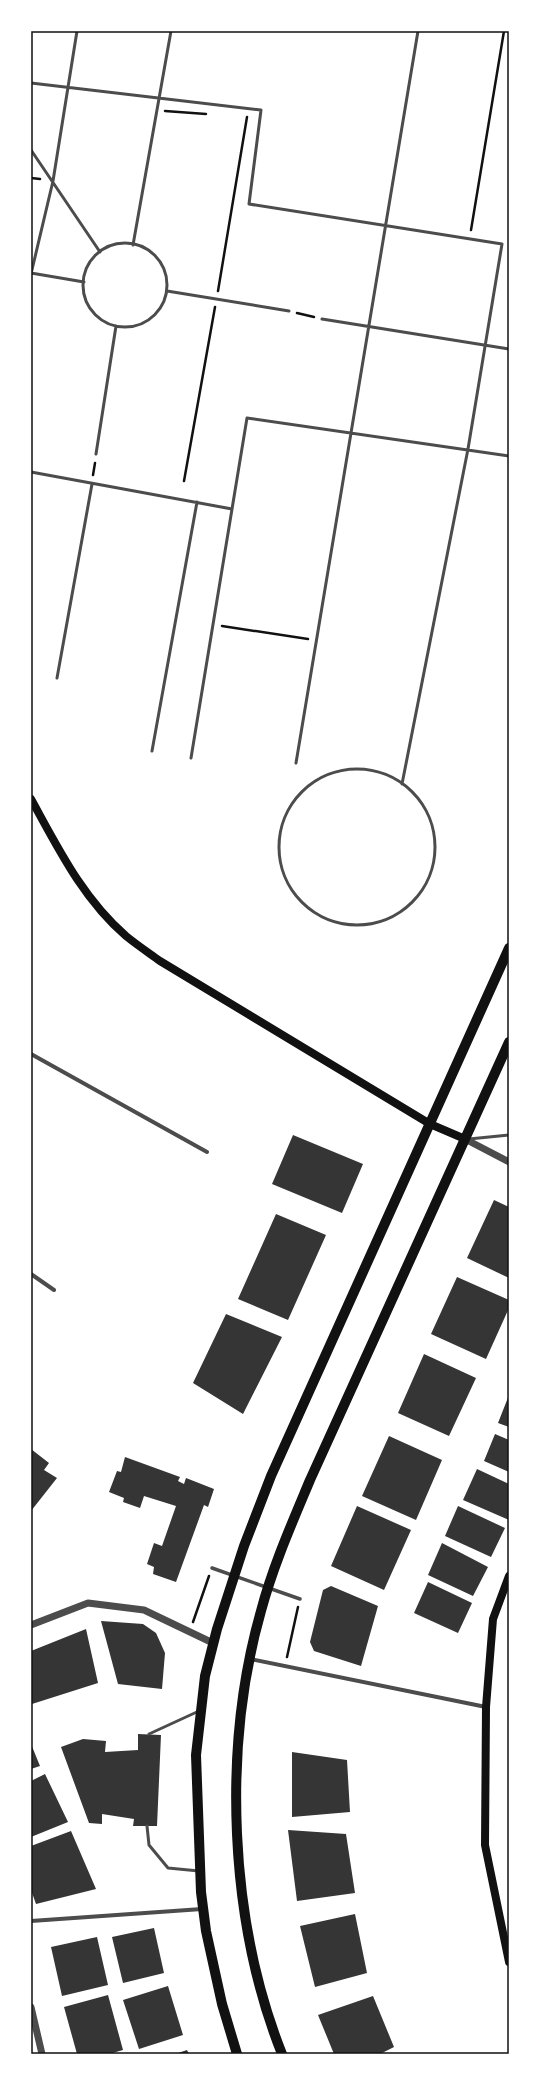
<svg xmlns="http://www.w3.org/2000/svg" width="540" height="2085" viewBox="0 0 540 2085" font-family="'Nunito Sans',sans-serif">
  <rect width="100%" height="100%" fill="#fff"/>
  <path fill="#353535" d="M 293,1135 L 363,1164 L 342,1213 L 272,1184 Z
    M 494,1200 L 509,1207 L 509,1278 L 467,1258 Z
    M 276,1214 L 326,1235 L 288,1320 L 238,1299 Z
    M 457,1277 L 509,1300 L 509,1308 L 486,1359 L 431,1334 Z
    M 226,1314 L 282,1337 L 243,1414 L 193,1383 Z
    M 424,1354 L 476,1378 L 449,1436 L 398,1413 Z
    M 509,1395 L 509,1427 L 498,1423 Z
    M 495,1434 L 509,1440 L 509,1472 L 484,1461 Z
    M 389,1436 L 442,1460 L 416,1520 L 362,1496 Z
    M 31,1449 L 49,1463 L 44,1470 L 57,1478 L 31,1511 Z
    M 125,1457 L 180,1477 L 178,1481 L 184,1484 L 186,1478 L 214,1489 L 208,1507 L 204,1505 L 176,1582 L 153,1574 L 154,1567 L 147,1564 L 154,1543 L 162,1546 L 176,1506 L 144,1496 L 140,1508 L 123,1502 L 124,1498 L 109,1492 L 117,1471 L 121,1472 Z
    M 477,1469 L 509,1484 L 509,1520 L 463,1500 Z
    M 357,1506 L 411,1530 L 384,1590 L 331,1566 Z
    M 458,1506 L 505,1528 L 491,1557 L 445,1536 Z
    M 442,1543 L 488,1567 L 473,1596 L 428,1575 Z
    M 428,1582 L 472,1603 L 458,1633 L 414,1613 Z
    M 331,1586 L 378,1606 L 361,1666 L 314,1651 L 310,1642 L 323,1590 Z
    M 101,1621 L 143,1624 L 156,1633 L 165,1653 L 162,1689 L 118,1684 Z
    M 86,1629 L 98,1683 L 32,1704 L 31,1651 Z
    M 138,1734 L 161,1735 L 157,1826 L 133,1826 L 134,1819 L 102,1814 L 102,1824 L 89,1823 L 61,1747 L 83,1739 L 106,1741 L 105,1752 L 138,1750 Z
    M 31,1744 L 40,1766 L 31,1769 Z
    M 292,1752 L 347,1760 L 350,1812 L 292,1817 Z
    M 45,1774 L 68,1822 L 31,1837 L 31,1781 Z
    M 288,1830 L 346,1834 L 355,1893 L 297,1901 Z
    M 71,1831 L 96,1889 L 36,1904 L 31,1890 L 31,1846 Z
    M 355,1914 L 367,1973 L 315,1987 L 300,1926 Z
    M 154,1928 L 164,1973 L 123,1983 L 112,1937 Z
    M 97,1937 L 108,1985 L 62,1996 L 51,1947 Z
    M 168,1986 L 183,2035 L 139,2049 L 123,2000 Z
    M 108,1995 L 123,2050 L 109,2054 L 77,2054 L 64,2007 Z
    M 373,1996 L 394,2047 L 380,2054 L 334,2054 L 318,2015 Z
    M 187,2050 L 189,2054 L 175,2054 Z"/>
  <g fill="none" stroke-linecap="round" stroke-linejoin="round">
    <path stroke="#111" stroke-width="2.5" d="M 165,111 L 206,114
      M 31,178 L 40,179
      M 471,230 L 504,31
      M 218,291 L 247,117
      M 297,313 L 314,317
      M 93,475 L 95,463
      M 184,481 L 215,307
      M 222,626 L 308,639
      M 193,1622 L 209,1576
      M 287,1657 L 298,1607"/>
    <path stroke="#4c4c4c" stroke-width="3" d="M 31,83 L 261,110 L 249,204 L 502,244 L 468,449 L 402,784
      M 31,150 L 100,252
      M83 285a42 42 0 1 1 84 0a42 42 0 1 1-84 0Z
      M 133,245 L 171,31
      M 31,273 L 84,282
      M 31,274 L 53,181 L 77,31
      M 167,291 L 289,311
      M 322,319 L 509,349
      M 96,454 L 116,326
      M 31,472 L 232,509
      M 57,678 L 92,484
      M 152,751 L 197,502
      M 191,758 L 247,418 L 509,456
      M 296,763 L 418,31
      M279 847a78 78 0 1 1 156 0a78 78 0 1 1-156 0Z
      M 469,1139 L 509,1135
      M 149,1734 L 199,1711
      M 147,1826 L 149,1845 L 168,1868 L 199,1871"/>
    <path stroke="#4c4c4c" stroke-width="3.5" d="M 212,1568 L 300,1599"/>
    <path stroke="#4c4c4c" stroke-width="4" d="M 31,1054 L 207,1152
      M 31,1274 L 54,1290
      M 250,1659 L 486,1707
      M 31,1921 L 202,1909"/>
    <path stroke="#4c4c4c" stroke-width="7" d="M 465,1139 L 509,1162
      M 31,1625 L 88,1603 L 144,1610 L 213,1643
      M 31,2007 L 42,2054"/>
    <path stroke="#111" stroke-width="8" d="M 31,799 C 58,848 83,899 126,936 C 137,945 149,953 160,961 L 430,1124 L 465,1139
      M 509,1576 L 493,1619 L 486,1707 L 485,1845 L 509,1962"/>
    <path stroke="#111" stroke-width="10" d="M 237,2054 L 222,2004 L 206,1931 L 201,1892 L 196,1755 L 205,1676 L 217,1629 L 244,1546 L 271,1476 L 509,948
      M 282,2054 C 229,1921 222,1748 261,1611 C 273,1566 292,1523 310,1480 L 509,1042"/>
  </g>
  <rect width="540" height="2085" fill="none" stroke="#ffffff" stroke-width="64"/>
  <rect x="32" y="32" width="476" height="2021" fill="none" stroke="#111" stroke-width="1.5"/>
</svg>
